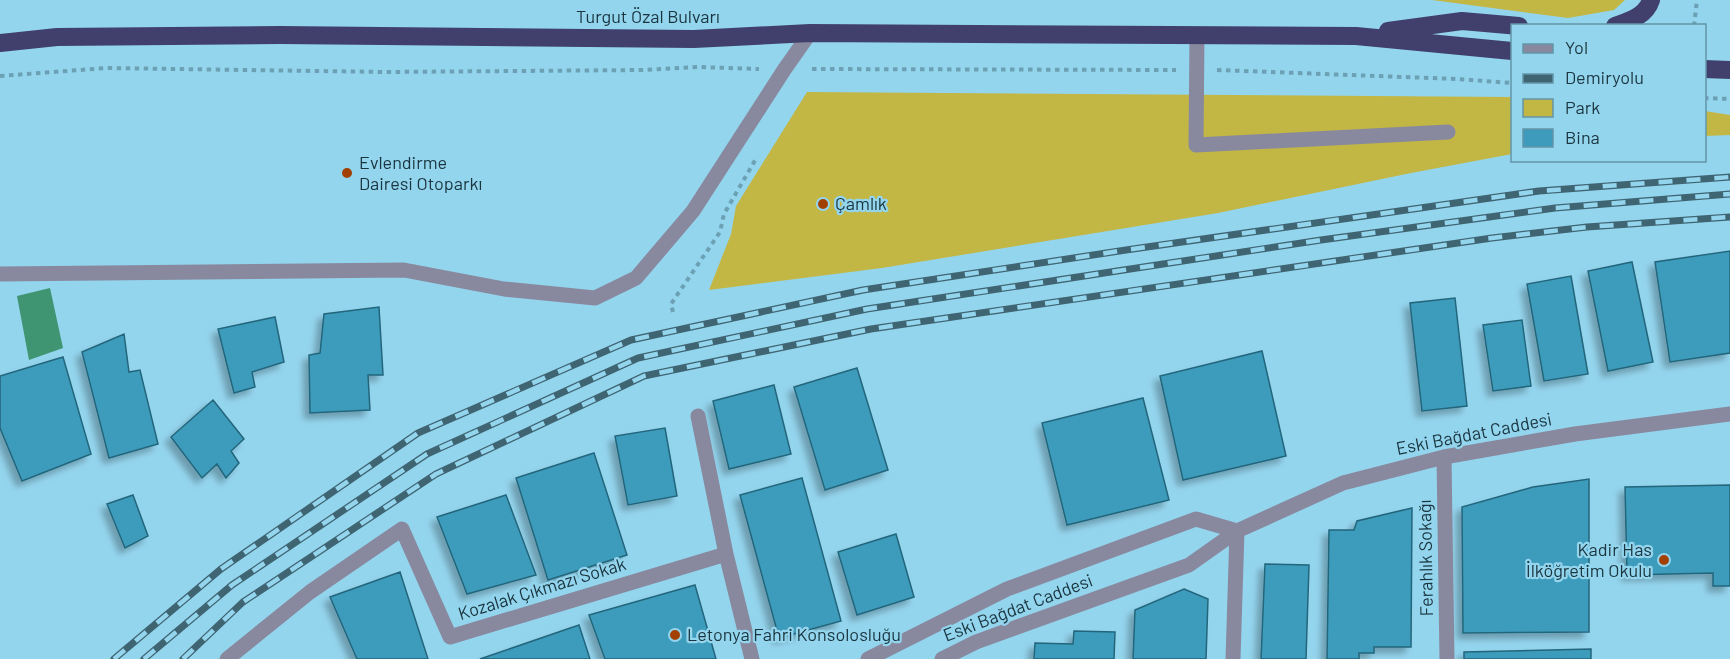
<svg xmlns="http://www.w3.org/2000/svg" width="1730" height="659" viewBox="0 0 1730 659" font-family="Barlow,sans-serif">
  <defs>
    <filter id="shadow"><feDropShadow dx="-5.5" dy="5.5" stdDeviation="3" flood-color="#0004"/></filter>
  </defs>
  <rect width="100%" height="100%" fill="#94d5ee"/>
  <path fill="#c2b745" d="M 1432,0 L 1625,0 L 1614,10 L 1568,18 Z
    M 807,92 L 1512,97 L 1512,154 L 1411,173 L 1218,213 L 882,268 L 709,290 L 731,234 L 736,206 Z
    M 1705,111 L 1730,115 L 1730,135 L 1705,136 Z"/>
  <path fill="#3f9472" d="M 50,288 L 63,348 L 29,360 L 17,296 Z"/>
  <path fill="#3e9bbb" stroke="#23667c" stroke-width="1.5" filter="url(#shadow)" d="M 1730,251 L 1730,353 L 1670,362 L 1655,262 Z
    M 1632,262 L 1653,362 L 1608,371 L 1588,271 Z
    M 1571,276 L 1588,374 L 1544,381 L 1527,284 Z
    M 1455,298 L 1467,406 L 1422,411 L 1410,303 Z
    M 379,307 L 383,375 L 368,375 L 370,410 L 310,413 L 309,355 L 320,353 L 324,314 Z
    M 275,317 L 284,362 L 252,372 L 255,387 L 234,393 L 218,329 Z
    M 1522,320 L 1531,386 L 1493,391 L 1483,325 Z
    M 124,334 L 129,372 L 140,370 L 158,444 L 109,458 L 82,352 Z
    M 1262,351 L 1286,456 L 1183,480 L 1160,376 Z
    M 63,357 L 91,454 L 22,481 L 0,428 L 0,376 Z
    M 857,368 L 888,470 L 825,490 L 794,387 Z
    M 774,385 L 791,454 L 729,469 L 713,401 Z
    M 1143,398 L 1169,500 L 1067,525 L 1042,423 Z
    M 213,400 L 244,439 L 231,451 L 239,463 L 226,478 L 217,464 L 202,478 L 171,437 Z
    M 665,428 L 677,496 L 628,505 L 615,436 Z
    M 594,453 L 627,555 L 548,580 L 516,478 Z
    M 802,478 L 841,621 L 779,638 L 740,495 Z
    M 1589,479 L 1589,632 L 1463,633 L 1462,507 L 1533,487 Z
    M 1730,485 L 1730,586 L 1713,586 L 1713,573 L 1627,575 L 1625,487 Z
    M 133,495 L 148,536 L 125,548 L 107,504 Z
    M 506,495 L 536,575 L 467,594 L 437,517 Z
    M 1412,508 L 1411,647 L 1374,647 L 1374,653 L 1359,653 L 1359,659 L 1327,659 L 1329,530 L 1354,530 L 1357,521 Z
    M 896,534 L 914,597 L 857,615 L 838,552 Z
    M 1265,564 L 1309,565 L 1306,659 L 1261,659 Z
    M 400,572 L 428,659 L 357,659 L 330,597 Z
    M 695,585 L 716,659 L 605,659 L 589,615 Z
    M 1184,589 L 1208,599 L 1206,659 L 1133,659 L 1135,610 Z
    M 579,625 L 590,659 L 480,659 Z
    M 1074,631 L 1115,632 L 1114,659 L 1034,659 L 1035,643 L 1073,644 Z
    M 1591,649 L 1591,659 L 1464,659 L 1464,652 Z"/>
  <g fill="none" stroke-linecap="round" stroke-linejoin="round">
    <path stroke="#6ca1b5" stroke-width="4" stroke-dasharray="4.5 4.5" stroke-linecap="butt" d="M 1694,26 L 1697,0
      M 812,69 L 1176,70
      M 1217,70 L 1457,79 L 1512,83
      M 0,76 L 106,68 L 386,72 L 645,70 L 698,67 L 759,69
      M 1704,98 L 1730,99
      M 673,312 L 671,304 L 720,232 L 724,214 L 757,157"/>
    <path stroke="#88899f" stroke-width="15" d="M 1197,35 L 1196,145 L 1448,132
      M 0,274 L 404,270 L 504,289 L 595,298 L 636,278 L 693,211 L 784,70 L 810,33
      M 1444,457 L 1447,659
      M 726,554 L 752,659
      M 227,659 L 310,592 L 402,529 L 450,637 L 726,554 L 698,416
      M 868,659 L 1007,589 L 1196,519 L 1237,531
      M 942,659 L 976,642 L 1189,565 L 1237,531 L 1343,483 L 1444,457 L 1575,434 L 1730,414
      M 1233,659 L 1237,531"/>
    <path stroke="#41406c" stroke-width="18" d="M 1615,26 C 1629,21 1646,16 1651,0
      M 1388,31 L 1462,21 L 1519,26
      M 0,43 L 57,37 L 280,35 L 694,39 L 810,33 L 1356,36 L 1512,51
      M 1704,69 L 1730,70"/>
    <defs>
      <path id="rail" d="M 114,659 L 221,569 L 418,433 L 631,340 L 863,290 L 1126,250 L 1539,191 L 1730,177
        M 144,659 L 232,585 L 427,454 L 638,358 L 867,309 L 1321,240 L 1555,208 L 1730,194
        M 183,659 L 243,602 L 436,474 L 644,376 L 871,329 L 1492,238 L 1587,227 L 1730,217"/>
    </defs>
    <use href="#rail" stroke="#3f6573" stroke-width="7"/>
    <use href="#rail" stroke="#94d5ee" stroke-width="4.5" stroke-dasharray="14" stroke-linecap="butt"/>
  </g>
  <g fill="#a24002" stroke="#94d5ee" stroke-width="2">
    <circle cx="347" cy="173" r="6"/>
    <circle cx="823" cy="204" r="6"/>
    <circle cx="1664" cy="560" r="6"/>
    <circle cx="675" cy="635" r="6"/>
  </g>
  <g text-anchor="middle" stroke-width="4.5" stroke-linejoin="round" paint-order="stroke">
    <g font-size="18" fill="#1a353f" stroke="#94d5ee">
      <text x="648" y="23">Turgut Özal Bulvarı</text>
      <text transform="translate(1474 434) rotate(-11)" y="6">Eski Bağdat Caddesi</text>
      <text transform="translate(1426 558) rotate(-91)" y="6">Ferahlık Sokağı</text>
      <text transform="translate(542 589) rotate(-17)" y="6">Kozalak Çıkmazı Sokak</text>
      <text transform="translate(1018 608) rotate(-21)" y="6">Eski Bağdat Caddesi</text>
    </g>
    <g font-size="18" fill="#1a353f" stroke="#94d5ee" text-anchor="start">
      <text x="359" y="169">Evlendirme<tspan x="359" dy="21">Dairesi Otoparkı</tspan></text>
      <text x="835" y="210">Çamlık</text>
      <text x="1652" y="556" text-anchor="end">Kadir Has<tspan x="1652" dy="21">İlköğretim Okulu</tspan></text>
      <text x="687" y="641">Letonya Fahri Konsolosluğu</text>
    </g>
  </g>
  <rect x="1511" y="24" width="195" height="138" fill="#94d5ee" stroke="#6395a8" stroke-width="1.5"/>
  <rect x="1523" y="44" width="30" height="9" fill="#88899f" stroke="#6395a8" stroke-width="1.5"/>
  <text x="1565" y="54" font-size="18" fill="#1a353f">Yol</text>
  <rect x="1523" y="74" width="30" height="9" fill="#3f6573" stroke="#6395a8" stroke-width="1.5"/>
  <text x="1565" y="84" font-size="18" fill="#1a353f">Demiryolu</text>
  <rect x="1523" y="99" width="30" height="18" fill="#c2b745" stroke="#6395a8" stroke-width="1.5"/>
  <text x="1565" y="114" font-size="18" fill="#1a353f">Park</text>
  <rect x="1523" y="129" width="30" height="18" fill="#3e9bbb" stroke="#6395a8" stroke-width="1.5"/>
  <text x="1565" y="144" font-size="18" fill="#1a353f">Bina</text>
</svg>
